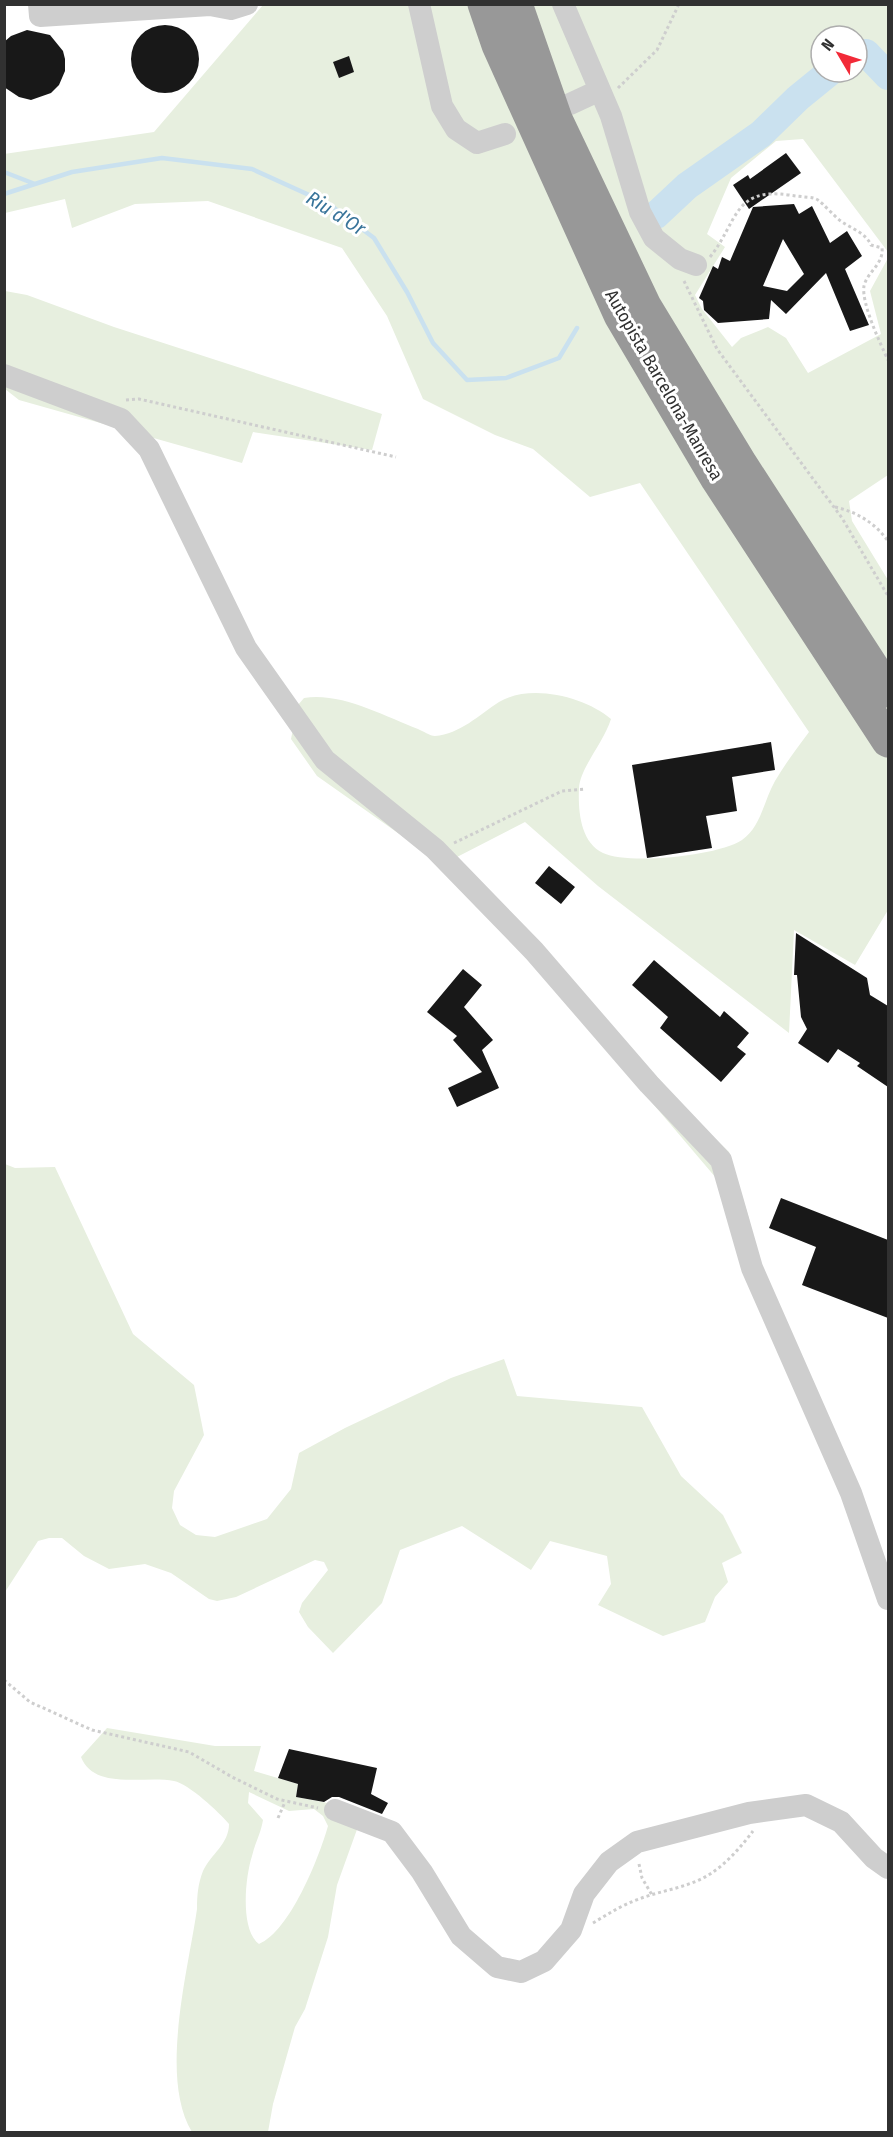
<svg xmlns="http://www.w3.org/2000/svg" width="893" height="2137" viewBox="0 0 893 2137" font-family="'Fira Sans Condensed',sans-serif">
  <rect width="100%" height="100%" fill="#fff"/>
  <path fill="#e7efdf" fill-rule="evenodd" d="M 263,5 L 888,5 L 888,252 L 803,139 L 776,141 L 731,178 L 707,234 L 725,247 L 695,295 L 702,309 L 732,347 L 741,338 L 768,327 L 786,338 L 808,373 L 881,334 L 870,291 L 888,258 L 888,475 L 849,501 L 852,521 L 888,580 L 888,910 L 855,965 L 794,930 L 789,1033 L 598,886 L 525,822 L 457,857 L 699,1123 L 729,1152 L 750,1222 L 722,1185 L 525,953 L 422,850 L 317,776 L 291,739 L 298,705 L 304,698 C 341,692 384,716 418,729 C 423,731 430,736 435,736 C 460,734 479,715 499,702 C 531,683 585,697 611,719 C 604,742 580,768 579,788 C 578,810 580,842 603,853 C 628,865 718,856 742,840 C 761,827 764,800 775,781 C 785,764 797,748 809,732 L 640,483 L 590,497 L 533,449 L 495,435 L 423,399 L 387,316 L 342,248 L 208,201 L 135,204 L 72,228 L 65,199 L 5,213 L 4,154 L 154,132 ZM 821,36 L 857,36 L 857,72 L 821,72 Z
    M 5,291 L 27,295 L 114,327 L 382,414 L 372,450 L 253,432 L 242,463 L 19,400 L 5,389 Z
    M 5,1164 L 15,1168 L 55,1167 L 133,1334 L 194,1385 L 204,1435 L 174,1491 L 172,1508 L 180,1525 L 196,1535 L 215,1537 L 267,1519 L 291,1489 L 299,1453 L 345,1428 L 451,1378 L 504,1359 L 517,1396 L 642,1407 L 681,1476 L 723,1515 L 742,1553 L 722,1563 L 728,1582 L 715,1597 L 705,1622 L 663,1636 L 598,1605 L 611,1584 L 607,1556 L 550,1541 L 531,1570 L 462,1526 L 400,1550 L 382,1603 L 333,1653 L 308,1627 L 299,1612 L 302,1603 L 328,1570 L 324,1562 L 315,1560 L 236,1597 L 217,1601 L 209,1599 L 171,1573 L 145,1564 L 109,1569 L 84,1556 L 62,1538 L 49,1538 L 38,1541 L 5,1592 Z
    M 107,1728 L 215,1746 L 261,1746 L 254,1771 L 298,1784 L 296,1797 L 364,1810 L 337,1885 L 328,1937 L 305,2009 L 295,2027 L 273,2104 L 268,2132 L 192,2132 C 159,2078 188,1971 197,1909 C 197,1895 198,1884 203,1871 C 211,1854 229,1844 229,1824 C 219,1812 189,1784 174,1781 C 146,1775 94,1791 81,1757 ZM 249,1792 L 289,1811 L 314,1809 L 323,1816 L 328,1826 C 319,1858 290,1931 259,1944 C 240,1930 245,1878 252,1856 C 255,1843 261,1833 263,1820 L 248,1803 Z"/>
  <g fill="none" stroke-linecap="round" stroke-linejoin="round">
    <path stroke="#cae1ef" stroke-width="4.5" d="M 4,172 L 35,184
      M 4,194 L 72,172 L 162,158 L 252,169 L 329,204 L 374,238 L 407,292 L 433,343 L 467,380 L 506,378 L 559,358 L 577,328"/>
    <path stroke="#cae1ef" stroke-width="28" d="M 857,57 L 866,53 L 888,76
      M 656,215 L 687,186 L 761,134 L 798,98 L 830,72"/>
  </g>
  <path fill="#181818" fill-rule="evenodd" d="M131 59a34 34 0 1 1 68 0a34 34 0 1 1-68 0Z
    M 27,30 L 50,35 L 63,51 L 65,59 L 65,71 L 59,85 L 51,93 L 31,100 L 19,97 L 4,87 L 4,42 L 11,36 Z
    M 349,56 L 354,72 L 339,78 L 333,62 Z
    M 786,153 L 801,173 L 749,209 L 733,185 L 748,175 L 750,179 Z
    M 794,204 L 799,214 L 812,206 L 830,243 L 847,231 L 862,256 L 845,269 L 869,325 L 850,331 L 826,273 L 786,314 L 771,300 L 769,319 L 718,323 L 704,310 L 703,301 L 699,298 L 713,266 L 718,269 L 722,257 L 730,261 L 753,207 ZM 783,239 L 804,274 L 787,291 L 763,286 Z
    M 771,742 L 775,770 L 732,777 L 737,811 L 706,816 L 712,848 L 647,858 L 632,765 Z
    M 549,866 L 575,887 L 561,904 L 535,883 Z
    M 796,933 L 867,978 L 870,995 L 888,1006 L 888,1087 L 857,1066 L 860,1063 L 838,1049 L 828,1063 L 798,1043 L 807,1029 L 801,1017 L 797,975 L 794,975 Z
    M 654,960 L 720,1017 L 724,1011 L 749,1033 L 737,1047 L 746,1054 L 721,1082 L 660,1028 L 668,1017 L 632,985 Z
    M 463,969 L 482,985 L 464,1007 L 493,1040 L 482,1050 L 499,1088 L 457,1107 L 448,1088 L 482,1072 L 453,1040 L 457,1036 L 427,1012 Z
    M 781,1198 L 888,1240 L 888,1318 L 802,1285 L 816,1247 L 769,1228 Z
    M 289,1749 L 377,1768 L 371,1794 L 388,1803 L 382,1814 L 339,1797 L 332,1797 L 324,1802 L 296,1797 L 298,1784 L 278,1778 Z"/>
  <g fill="none" stroke-linecap="round" stroke-linejoin="round">
    <path stroke="#cecece" stroke-width="3" stroke-dasharray="3 3" stroke-linecap="butt" d="M 618,88 L 657,50 L 679,4
      M 710,257 C 738,222 733,187 789,195 C 823,200 811,193 836,217 C 847,228 864,230 871,245 L 882,248 C 884,264 867,272 864,286 C 861,303 881,345 888,360
      M 684,281 L 717,349 L 842,518 L 888,596
      M 126,400 L 139,399 L 396,457
      M 835,507 C 857,512 875,523 888,541
      M 454,843 L 562,791 L 586,789
      M 4,1680 L 30,1702 L 92,1730 L 189,1752 L 232,1777 L 277,1799 L 318,1808
      M 278,1818 L 285,1802
      M 639,1864 L 642,1878 L 652,1895
      M 593,1923 C 608,1914 622,1905 639,1899 C 662,1890 688,1888 710,1874 C 726,1864 741,1847 753,1831"/>
    <path stroke="#cecece" stroke-width="22" d="M 39,4 L 40,16 L 210,5 L 231,9 L 247,4
      M 419,4 L 442,106 L 456,129 L 477,143 L 505,134
      M 563,4 L 611,116 L 640,212 L 654,238 L 680,259 L 696,265
      M 570,104 L 598,91
      M 4,375 L 121,419 L 149,449 L 246,648 L 325,760 L 435,849 L 534,951 L 649,1084 L 721,1160 L 752,1268 L 851,1493 L 888,1599
      M 335,1810 L 392,1832 L 422,1872 L 461,1936 L 497,1967 L 521,1972 L 544,1961 L 571,1930 L 584,1894 L 609,1862 L 637,1842 L 749,1813 L 806,1805 L 841,1822 L 874,1858 L 888,1868"/>
    <path stroke="#989898" stroke-width="33" d="M 484,4 L 498,45 L 620,315 L 717,479 L 888,741
      M 516,4 L 556,119 L 645,306 L 741,464 L 888,691"/>
  </g>
  <g text-anchor="middle" stroke-width="6" stroke-linejoin="round" paint-order="stroke">
    <g font-size="18" fill="#313131" stroke="#fff">
      <text transform="translate(664 385) rotate(60)" y="6">Autopista Barcelona-Manresa</text>
    </g>
    <g font-size="20" font-style="italic" fill="#38749a" stroke="#fff">
      <text transform="translate(336 213) rotate(32)" y="7">Riu d'Or</text>
    </g>
  </g>
  <rect width="893" height="2137" fill="none" stroke="#313131" stroke-width="12"/>
  <g transform="translate(839 54) rotate(309)"><circle r="28" fill="#ffffff" stroke="#adadad" stroke-width="1.5"/>
  <path d="M0-4.5L10 22L0 15L-10 22Z" fill="#f22a38"/>
  <text y="-9" font-size="16" font-weight="bold" text-anchor="middle" fill="#313131">N</text>
  </g>
</svg>
